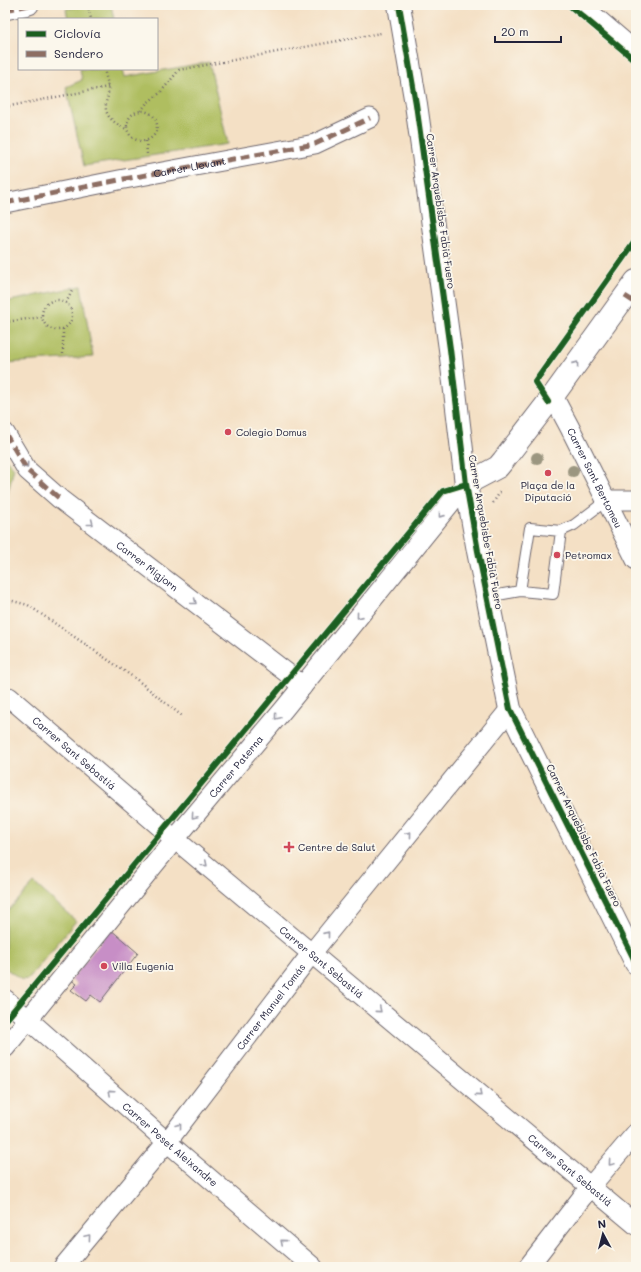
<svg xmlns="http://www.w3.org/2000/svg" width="641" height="1272" viewBox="0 0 641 1272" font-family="Mali,sans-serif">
  <rect width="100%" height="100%" fill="#fbf7ec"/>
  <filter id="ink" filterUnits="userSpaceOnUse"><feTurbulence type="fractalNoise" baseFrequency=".025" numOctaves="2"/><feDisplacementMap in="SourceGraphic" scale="8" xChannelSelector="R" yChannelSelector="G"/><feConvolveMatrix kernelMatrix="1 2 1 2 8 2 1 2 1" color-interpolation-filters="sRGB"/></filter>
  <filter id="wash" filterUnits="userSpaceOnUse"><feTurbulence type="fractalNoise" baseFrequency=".012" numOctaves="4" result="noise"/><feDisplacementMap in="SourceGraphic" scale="16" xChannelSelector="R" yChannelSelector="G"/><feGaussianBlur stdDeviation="0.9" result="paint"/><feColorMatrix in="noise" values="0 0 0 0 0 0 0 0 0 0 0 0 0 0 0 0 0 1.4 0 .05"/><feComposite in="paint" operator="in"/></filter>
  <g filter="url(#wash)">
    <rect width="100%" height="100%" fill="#f4e0c5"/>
    <path fill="#afbe61" stroke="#68704e" d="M 86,5 L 111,5 L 114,19 L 68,19 L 66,9 Z
      M 209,62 L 228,144 L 84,166 L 66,87 L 82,80 L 80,69 L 123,69 L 125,77 Z
      M 81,286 L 93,357 L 5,363 L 5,302 Z
      M 5,458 L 14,468 L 5,505 Z
      M 34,883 L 76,921 L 28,979 L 22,980 L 5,968 L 5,914 Z"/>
    <g id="blocks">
      <path fill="#c78ec6" d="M 110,929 L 138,953 L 100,1002 L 91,995 L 86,1001 L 71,990 L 77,984 L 71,980 Z"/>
    </g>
  </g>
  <g filter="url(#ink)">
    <use href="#blocks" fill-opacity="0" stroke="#6c646b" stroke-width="1"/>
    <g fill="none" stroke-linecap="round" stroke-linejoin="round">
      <defs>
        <path id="lane" d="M 520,591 L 530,528 L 561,531
          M 487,597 L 520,591 L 553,594 L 561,531 L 574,525 L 607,500"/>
        <g id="street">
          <path d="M 581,5 L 636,52"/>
          <path d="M 5,10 L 29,5"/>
          <path d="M 5,203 L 119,180 L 315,144 L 370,118"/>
          <path id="s1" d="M 553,396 L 570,428 L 636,560"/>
          <path id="s2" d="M 5,433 L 27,470 L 60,499 L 291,676 L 302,687"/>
          <path d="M 607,500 L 636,500"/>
          <path id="s3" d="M 9,697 L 164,830 L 636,1225"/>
          <path id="s4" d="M 5,999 L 167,1142 L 313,1267"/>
          <path id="s5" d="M 5,1048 L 175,839 L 284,709 L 466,484"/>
          <path id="s6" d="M 63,1267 L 167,1142 L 311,954 L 510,709"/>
          <path d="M 528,1267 L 590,1187 L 636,1133"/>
        </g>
        <path id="secondary" d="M 399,5 L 416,104 L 430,204 L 450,349 L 466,484 L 478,551 L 510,709 L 636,963
          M 466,484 L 498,467 L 503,461 L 553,396 L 636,281"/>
      </defs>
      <use href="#lane" stroke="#6c646b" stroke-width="12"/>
      <use href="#street" stroke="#6c646b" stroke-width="21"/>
      <use href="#secondary" stroke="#6c646b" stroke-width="24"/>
      <path stroke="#6c646b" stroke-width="2.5" stroke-dasharray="1 3" stroke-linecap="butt" d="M 88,5 L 91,19
        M 104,69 C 106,77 109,86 108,94 C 108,98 106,100 106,104 C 104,117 116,124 126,129
        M 5,107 L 108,87
        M127 126a15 15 0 1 1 30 0a15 15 0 1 1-30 0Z
        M 141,111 L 147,103 L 160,93 L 179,70 L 381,33
        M 146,141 L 147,154
        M42 315a15 15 0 1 1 30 0a15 15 0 1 1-30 0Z
        M 66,303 L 72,291
        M 5,322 L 42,317
        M 63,329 L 63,357
        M 493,503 L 500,492
        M 5,599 L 28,605 L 136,679 L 182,716"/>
      <use href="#lane" stroke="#fff" stroke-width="10"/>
      <use href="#street" stroke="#fff" stroke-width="19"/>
      <use href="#secondary" stroke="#fff" stroke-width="22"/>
      <g stroke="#8d6e63" stroke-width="5" stroke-dasharray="10 5" stroke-linecap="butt">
        <path d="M 5,10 L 29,5"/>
        <path id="s7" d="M 5,203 L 119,180 L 315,144 L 370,118"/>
        <path d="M 625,296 L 636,303"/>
        <path d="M 5,433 L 27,470 L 60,499"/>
      </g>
      <defs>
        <path id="cycleway" d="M 399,5 L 416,104 L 430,204 L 450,349 L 466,484 L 478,551 L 510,709 L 636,963
          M 569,5 L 636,61
          M 548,402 L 535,382 L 636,240
          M 5,1021 L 443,491 L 466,484"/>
      </defs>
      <use href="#cycleway" stroke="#fbf7ec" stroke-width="8"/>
      <use href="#cycleway" stroke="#1b5e20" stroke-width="6"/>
    </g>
    <g fill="#9b9680">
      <circle cx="537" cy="458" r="6"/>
      <circle cx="573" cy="471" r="6"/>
    </g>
    <defs><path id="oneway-chevron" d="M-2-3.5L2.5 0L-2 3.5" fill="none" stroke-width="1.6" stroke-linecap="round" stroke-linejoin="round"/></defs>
    <g stroke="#9c9ca7">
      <use href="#oneway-chevron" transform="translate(576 364) rotate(-54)"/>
      <use href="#oneway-chevron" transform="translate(26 466) rotate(55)"/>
      <use href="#oneway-chevron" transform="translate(441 515) rotate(129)"/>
      <use href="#oneway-chevron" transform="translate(91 523) rotate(38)"/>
      <use href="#oneway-chevron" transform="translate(194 602) rotate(38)"/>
      <use href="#oneway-chevron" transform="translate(359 616) rotate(129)"/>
      <use href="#oneway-chevron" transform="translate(277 717) rotate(130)"/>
      <use href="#oneway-chevron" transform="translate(194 816) rotate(130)"/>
      <use href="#oneway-chevron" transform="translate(409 834) rotate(-51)"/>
      <use href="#oneway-chevron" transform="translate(205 864) rotate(40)"/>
      <use href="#oneway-chevron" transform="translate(327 934) rotate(-51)"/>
      <use href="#oneway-chevron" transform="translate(379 1010) rotate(40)"/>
      <use href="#oneway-chevron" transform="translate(111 1092) rotate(-138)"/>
      <use href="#oneway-chevron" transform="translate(479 1094) rotate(40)"/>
      <use href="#oneway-chevron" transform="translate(179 1126) rotate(-52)"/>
      <use href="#oneway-chevron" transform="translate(611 1163) rotate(130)"/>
      <use href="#oneway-chevron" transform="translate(88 1237) rotate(-50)"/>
      <use href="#oneway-chevron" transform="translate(283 1242) rotate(-139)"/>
    </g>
  </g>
  <g fill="#d1495b" stroke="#fbf7ec" stroke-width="1.5">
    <circle cx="228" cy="432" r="4"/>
    <circle cx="548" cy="473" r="4"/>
    <circle cx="557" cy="555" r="4"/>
    <path d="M287 841h4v4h4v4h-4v4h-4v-4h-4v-4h4z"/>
    <circle cx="104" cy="966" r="4"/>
  </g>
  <g text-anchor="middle" stroke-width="3.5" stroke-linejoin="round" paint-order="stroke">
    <g font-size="10" fill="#22223b" stroke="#fbf7ec">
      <text dy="4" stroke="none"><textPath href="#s7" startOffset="188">Carrer Llevant</textPath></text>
      <text transform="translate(441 211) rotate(82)" y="4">Carrer Arquebisbe Fabià Fuero</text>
      <text dy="4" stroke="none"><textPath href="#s1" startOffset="92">Carrer Sant Bertomeu</textPath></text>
      <text transform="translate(486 532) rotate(80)" y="4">Carrer Arquebisbe Fabià Fuero</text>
      <text dy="4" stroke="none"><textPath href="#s2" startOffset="197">Carrer Migjorn</textPath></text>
      <text dy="4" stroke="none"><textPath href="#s3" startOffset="86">Carrer Sant Sebastiá</textPath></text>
      <text dy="4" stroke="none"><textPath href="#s5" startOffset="364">Carrer Paterna</textPath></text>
      <text transform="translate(584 835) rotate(64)" y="4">Carrer Arquebisbe Fabià Fuero</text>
      <text dy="4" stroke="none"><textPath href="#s3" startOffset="410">Carrer Sant Sebastiá</textPath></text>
      <text dy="4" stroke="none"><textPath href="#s6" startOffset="333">Carrer Manuel Tomás</textPath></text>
      <text dy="4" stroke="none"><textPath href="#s4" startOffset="220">Carrer Peset Aleixandre</textPath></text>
      <text dy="4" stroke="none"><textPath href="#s3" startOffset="734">Carrer Sant Sebastiá</textPath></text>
    </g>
    <g font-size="10" fill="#22223b" stroke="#fbf7ec" text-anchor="start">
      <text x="236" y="436">Colegio Domus</text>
      <text x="548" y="489" text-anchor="middle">Plaça de la<tspan x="548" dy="12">Diputació</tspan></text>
      <text x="565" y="559">Petromax</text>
      <text x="298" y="851">Centre de Salut</text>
      <text x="112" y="970">Villa Eugenia</text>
    </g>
  </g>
  <rect width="641" height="1272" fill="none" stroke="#fbf7ec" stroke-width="20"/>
  <rect x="18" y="18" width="140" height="52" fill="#fbf7ec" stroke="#a4a2a5"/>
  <rect x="26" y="31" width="20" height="6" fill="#1b5e20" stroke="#a4a2a5"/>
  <text x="54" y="38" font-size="12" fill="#22223b">Ciclovía</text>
  <rect x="26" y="51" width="20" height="6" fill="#8d6e63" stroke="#a4a2a5"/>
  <text x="54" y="58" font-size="12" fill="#22223b">Sendero</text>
  <g transform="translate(603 1234) rotate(353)" stroke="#fbf7ec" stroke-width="3" paint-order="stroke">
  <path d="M0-3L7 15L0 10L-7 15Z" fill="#22223b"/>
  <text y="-6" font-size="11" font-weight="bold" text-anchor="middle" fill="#22223b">N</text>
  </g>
  <path d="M495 36v6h66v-6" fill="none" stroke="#22223b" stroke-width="2"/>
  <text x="501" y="36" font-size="12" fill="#22223b" stroke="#fbf7ec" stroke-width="3" paint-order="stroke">20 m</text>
</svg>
